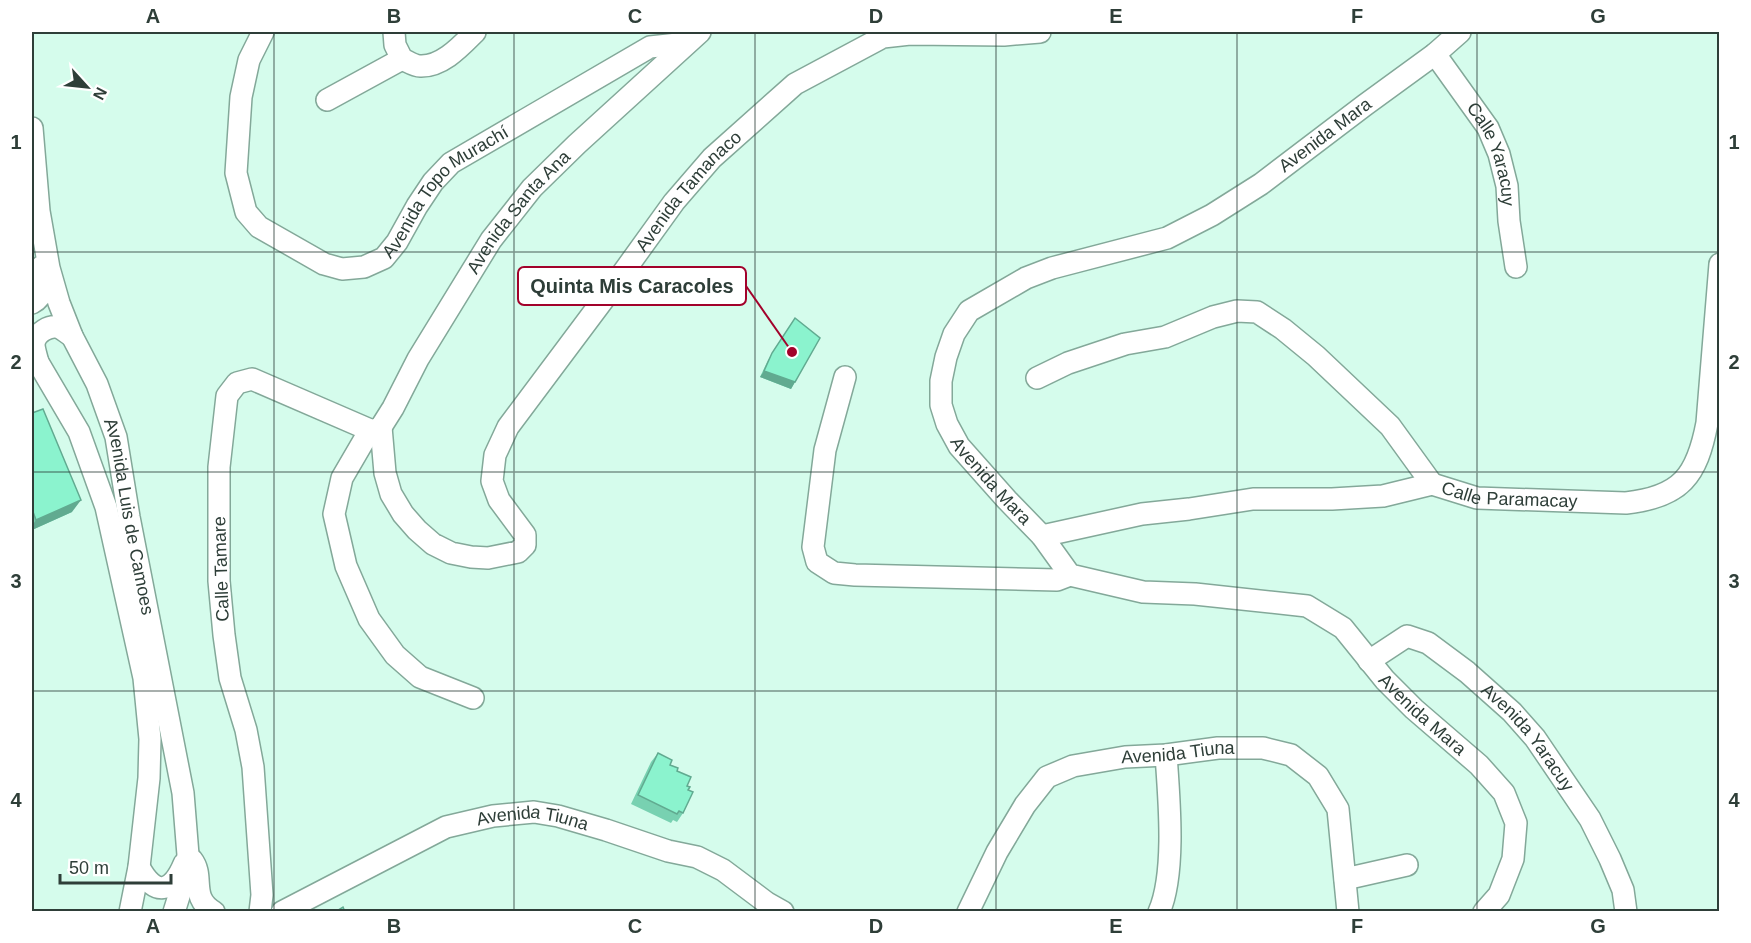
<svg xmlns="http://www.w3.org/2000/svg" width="1751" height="943" viewBox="0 0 1751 943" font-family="Helvetica,sans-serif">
  <rect width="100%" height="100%" fill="#d5fcec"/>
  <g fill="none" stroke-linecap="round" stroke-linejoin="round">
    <defs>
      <g id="minor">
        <path id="s1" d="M 263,32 L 249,60 L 241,97 L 236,173 L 246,212 L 259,227 L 324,264 L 342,269 L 364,267 L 384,258 L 397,242 L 417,206 L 433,182 L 451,163 L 650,47 L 687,43"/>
        <path d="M 394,32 L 395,45 L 402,59 C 407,61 414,66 420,66 C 442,67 461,46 475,32"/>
        <path id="s2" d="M 1460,32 L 1435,54 L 1365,105 L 1261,184 L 1212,215 L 1167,238 L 1052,268 L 1026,278 L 969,311 L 954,334 L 946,357 L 941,381 L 941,405 L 947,424 L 959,446 L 1007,500 L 1042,536 L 1070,575 L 1143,592 L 1195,594 L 1307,606 L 1343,628 L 1385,680 L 1414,709 L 1479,765 L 1504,793 L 1516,823 L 1513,859 L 1499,895 L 1484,912"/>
        <path id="s3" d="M 1435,54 L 1488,128 L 1499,154 L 1507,186 L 1509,221 L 1516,267"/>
        <path d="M 327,100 L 402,59"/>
        <path id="s4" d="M 32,128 L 39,211 L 49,268 L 59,303 L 72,336 L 97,384 L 116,437 L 129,517 L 183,793 L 188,855 L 184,880 L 174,912"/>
        <path d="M 32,303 C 47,295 43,282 41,267"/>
        <path d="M 32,352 L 79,432 L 106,507 L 144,678 L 150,739 L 149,778 L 139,867 L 130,912"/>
        <path d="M 38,363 C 37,357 34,350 34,344 C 35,333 50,324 60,328 C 64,330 68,334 72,336"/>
        <path d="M 845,377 L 825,450 L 813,547 L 817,562 L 834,573 L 855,575 L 1057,580 L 1070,575"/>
        <path d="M 1037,378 L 1068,363 L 1125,344 L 1165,337 L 1213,317 L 1237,311 L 1257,312 L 1283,329 L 1316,356 L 1390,426 L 1432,484"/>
        <path id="s5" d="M 381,427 L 385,473 L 391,494 L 403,514 L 417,530 L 433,544 L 451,553 L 471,557 L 488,558 L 518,552 L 525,545 L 525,535 L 499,500 L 492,481 L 495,455 L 508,427 L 612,288 L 674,202 L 712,158 L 795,84 L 883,37 L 910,34 L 1004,35 L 1040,32"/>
        <path id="s6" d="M 381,427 L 393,408 L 418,359 L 491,240 L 532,188 L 577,144 L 700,32"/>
        <path d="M 370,430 L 342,478 L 334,514 L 346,566 L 369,619 L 395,655 L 420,677 L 473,698"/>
        <path id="s7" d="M 1042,536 L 1142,514 L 1189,509 L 1253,499 L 1332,499 L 1383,496 L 1432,484 L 1477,498 L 1626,503 C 1681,497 1697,476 1707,423 L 1720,264"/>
        <path id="s8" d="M 1369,661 L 1407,636 L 1428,643 L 1467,672 L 1512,712 L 1535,738 L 1590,819 L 1610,859 L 1623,890 L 1626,912"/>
        <path d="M 192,860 C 205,877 189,897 214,912"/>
        <path d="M 139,867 C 155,897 172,893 184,864"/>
        <path d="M 1345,879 L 1407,865"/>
        <path d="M 260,912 L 262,895 L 253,767 L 246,730 L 230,678 L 224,635 L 219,581 L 219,467 L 227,396 L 237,383 L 252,379 L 370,430 L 376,430 L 381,427"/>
        <path id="s9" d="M 282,912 L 446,827 L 493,816 L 534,812 L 558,816 L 606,830 L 668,851 L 697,857 L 723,870 L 767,903 L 783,912"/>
        <path id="s10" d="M 968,912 L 997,852 L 1025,805 L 1047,777 L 1073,766 L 1125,757 L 1166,755 L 1218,748 L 1263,748 L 1291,755 L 1318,776 L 1338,809 L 1348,912"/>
        <path d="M 1159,912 C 1176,873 1169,798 1166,755"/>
      </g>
    </defs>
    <use href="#minor" stroke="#83a899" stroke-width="24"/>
    <use href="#minor" stroke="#fff" stroke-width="21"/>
  </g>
  <path fill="#78d1b1" d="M 795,318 L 795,382 L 791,389 L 760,377 L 768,360 Z
    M 32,413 L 72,512 L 32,530 Z
    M 658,753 L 677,771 L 687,786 L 688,790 L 683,813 L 677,822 L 673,820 L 671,823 L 631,804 L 651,762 Z"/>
  <path fill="#61aa90" d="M 764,371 L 795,382 L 791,389 L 760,377 Z
    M 81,500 L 72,512 L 32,530 L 32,526 L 36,520 Z"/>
  <path fill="#8bf3ce" stroke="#61aa90" stroke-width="1.5" d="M 795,318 L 820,338 L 795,382 L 764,371 L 772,353 Z
    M 43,409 L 81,500 L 36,520 L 32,509 L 32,413 Z
    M 658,753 L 672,760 L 670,765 L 678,768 L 677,771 L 691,777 L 687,786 L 690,787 L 688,790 L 693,792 L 683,813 L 679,811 L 677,814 L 638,795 Z
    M 343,907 L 345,912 L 335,912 Z"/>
  <path fill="none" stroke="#2e3e38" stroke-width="1.5" stroke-opacity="0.55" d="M 274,32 L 274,912M 514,32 L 514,912M 755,32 L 755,912M 996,32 L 996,912M 1237,32 L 1237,912M 1477,32 L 1477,912M 32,252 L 1720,252M 32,472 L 1720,472M 32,691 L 1720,691"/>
  <g text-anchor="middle" stroke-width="4.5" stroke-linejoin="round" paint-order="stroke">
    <g font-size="18" fill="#2e3e38" stroke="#fff">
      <text transform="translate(1325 135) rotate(-37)" y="6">Avenida Mara</text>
      <text dy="6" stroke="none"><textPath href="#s3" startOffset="117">Calle Yaracuy</textPath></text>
      <text dy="6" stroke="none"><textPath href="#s5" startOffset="660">Avenida Tamanaco</textPath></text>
      <text dy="6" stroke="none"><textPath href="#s1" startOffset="435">Avenida Topo Murachí</textPath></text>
      <text dy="6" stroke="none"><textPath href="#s6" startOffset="256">Avenida Santa Ana</textPath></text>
      <text dy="6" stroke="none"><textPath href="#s2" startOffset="764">Avenida Mara</textPath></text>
      <text dy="6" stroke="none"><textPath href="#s7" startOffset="474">Calle Paramacay</textPath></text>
      <text dy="6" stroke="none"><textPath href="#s4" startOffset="404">Avenida Luis de Camoes</textPath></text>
      <text transform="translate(221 569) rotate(-92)" y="6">Calle Tamare</text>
      <text dy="6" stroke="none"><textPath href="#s2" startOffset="1287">Avenida Mara</textPath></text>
      <text dy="6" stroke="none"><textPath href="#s8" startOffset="206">Avenida Yaracuy</textPath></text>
      <text dy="6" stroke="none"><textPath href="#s10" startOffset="291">Avenida Tiuna</textPath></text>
      <text dy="6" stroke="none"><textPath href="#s9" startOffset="273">Avenida Tiuna</textPath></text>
    </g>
  </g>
  <path fill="none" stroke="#a2022b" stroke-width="2" d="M792 352L746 286"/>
  <circle fill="#a2022b" stroke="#fff" stroke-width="2" cx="792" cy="352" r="6"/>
  <rect fill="#fff" stroke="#a2022b" stroke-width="2" x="518" y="267" width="228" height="38" rx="6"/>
  <g font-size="20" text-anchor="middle" font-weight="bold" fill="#2e3e38">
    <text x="632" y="293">Quinta Mis Caracoles</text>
  </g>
  <rect width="1751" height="943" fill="none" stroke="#ffffff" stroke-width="66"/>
  <g transform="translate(87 87) rotate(117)" stroke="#ffffff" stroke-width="4.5" paint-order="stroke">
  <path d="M0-4.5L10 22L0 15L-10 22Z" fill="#2e3e38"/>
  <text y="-9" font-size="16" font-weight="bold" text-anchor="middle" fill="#2e3e38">N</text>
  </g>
  <path d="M60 874v9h111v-9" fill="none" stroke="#2e3e38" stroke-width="3"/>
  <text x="69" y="874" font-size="18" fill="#2e3e38" stroke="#ffffff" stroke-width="4.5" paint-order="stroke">50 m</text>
  <rect x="33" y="33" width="1685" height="877" fill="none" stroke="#2e3e38" stroke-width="2"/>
  <g font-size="20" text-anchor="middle" font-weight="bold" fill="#2e3e38">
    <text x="153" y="23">A</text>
    <text x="394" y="23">B</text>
    <text x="635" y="23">C</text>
    <text x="876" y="23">D</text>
    <text x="1116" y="23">E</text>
    <text x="1357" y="23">F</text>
    <text x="1598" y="23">G</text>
    <text x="16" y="149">1</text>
    <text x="1734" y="149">1</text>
    <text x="16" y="369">2</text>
    <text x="1734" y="369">2</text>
    <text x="16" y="588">3</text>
    <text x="1734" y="588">3</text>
    <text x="16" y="807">4</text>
    <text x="1734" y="807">4</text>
    <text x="153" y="933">A</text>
    <text x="394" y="933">B</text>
    <text x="635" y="933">C</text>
    <text x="876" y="933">D</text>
    <text x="1116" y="933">E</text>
    <text x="1357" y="933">F</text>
    <text x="1598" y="933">G</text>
  </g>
</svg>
